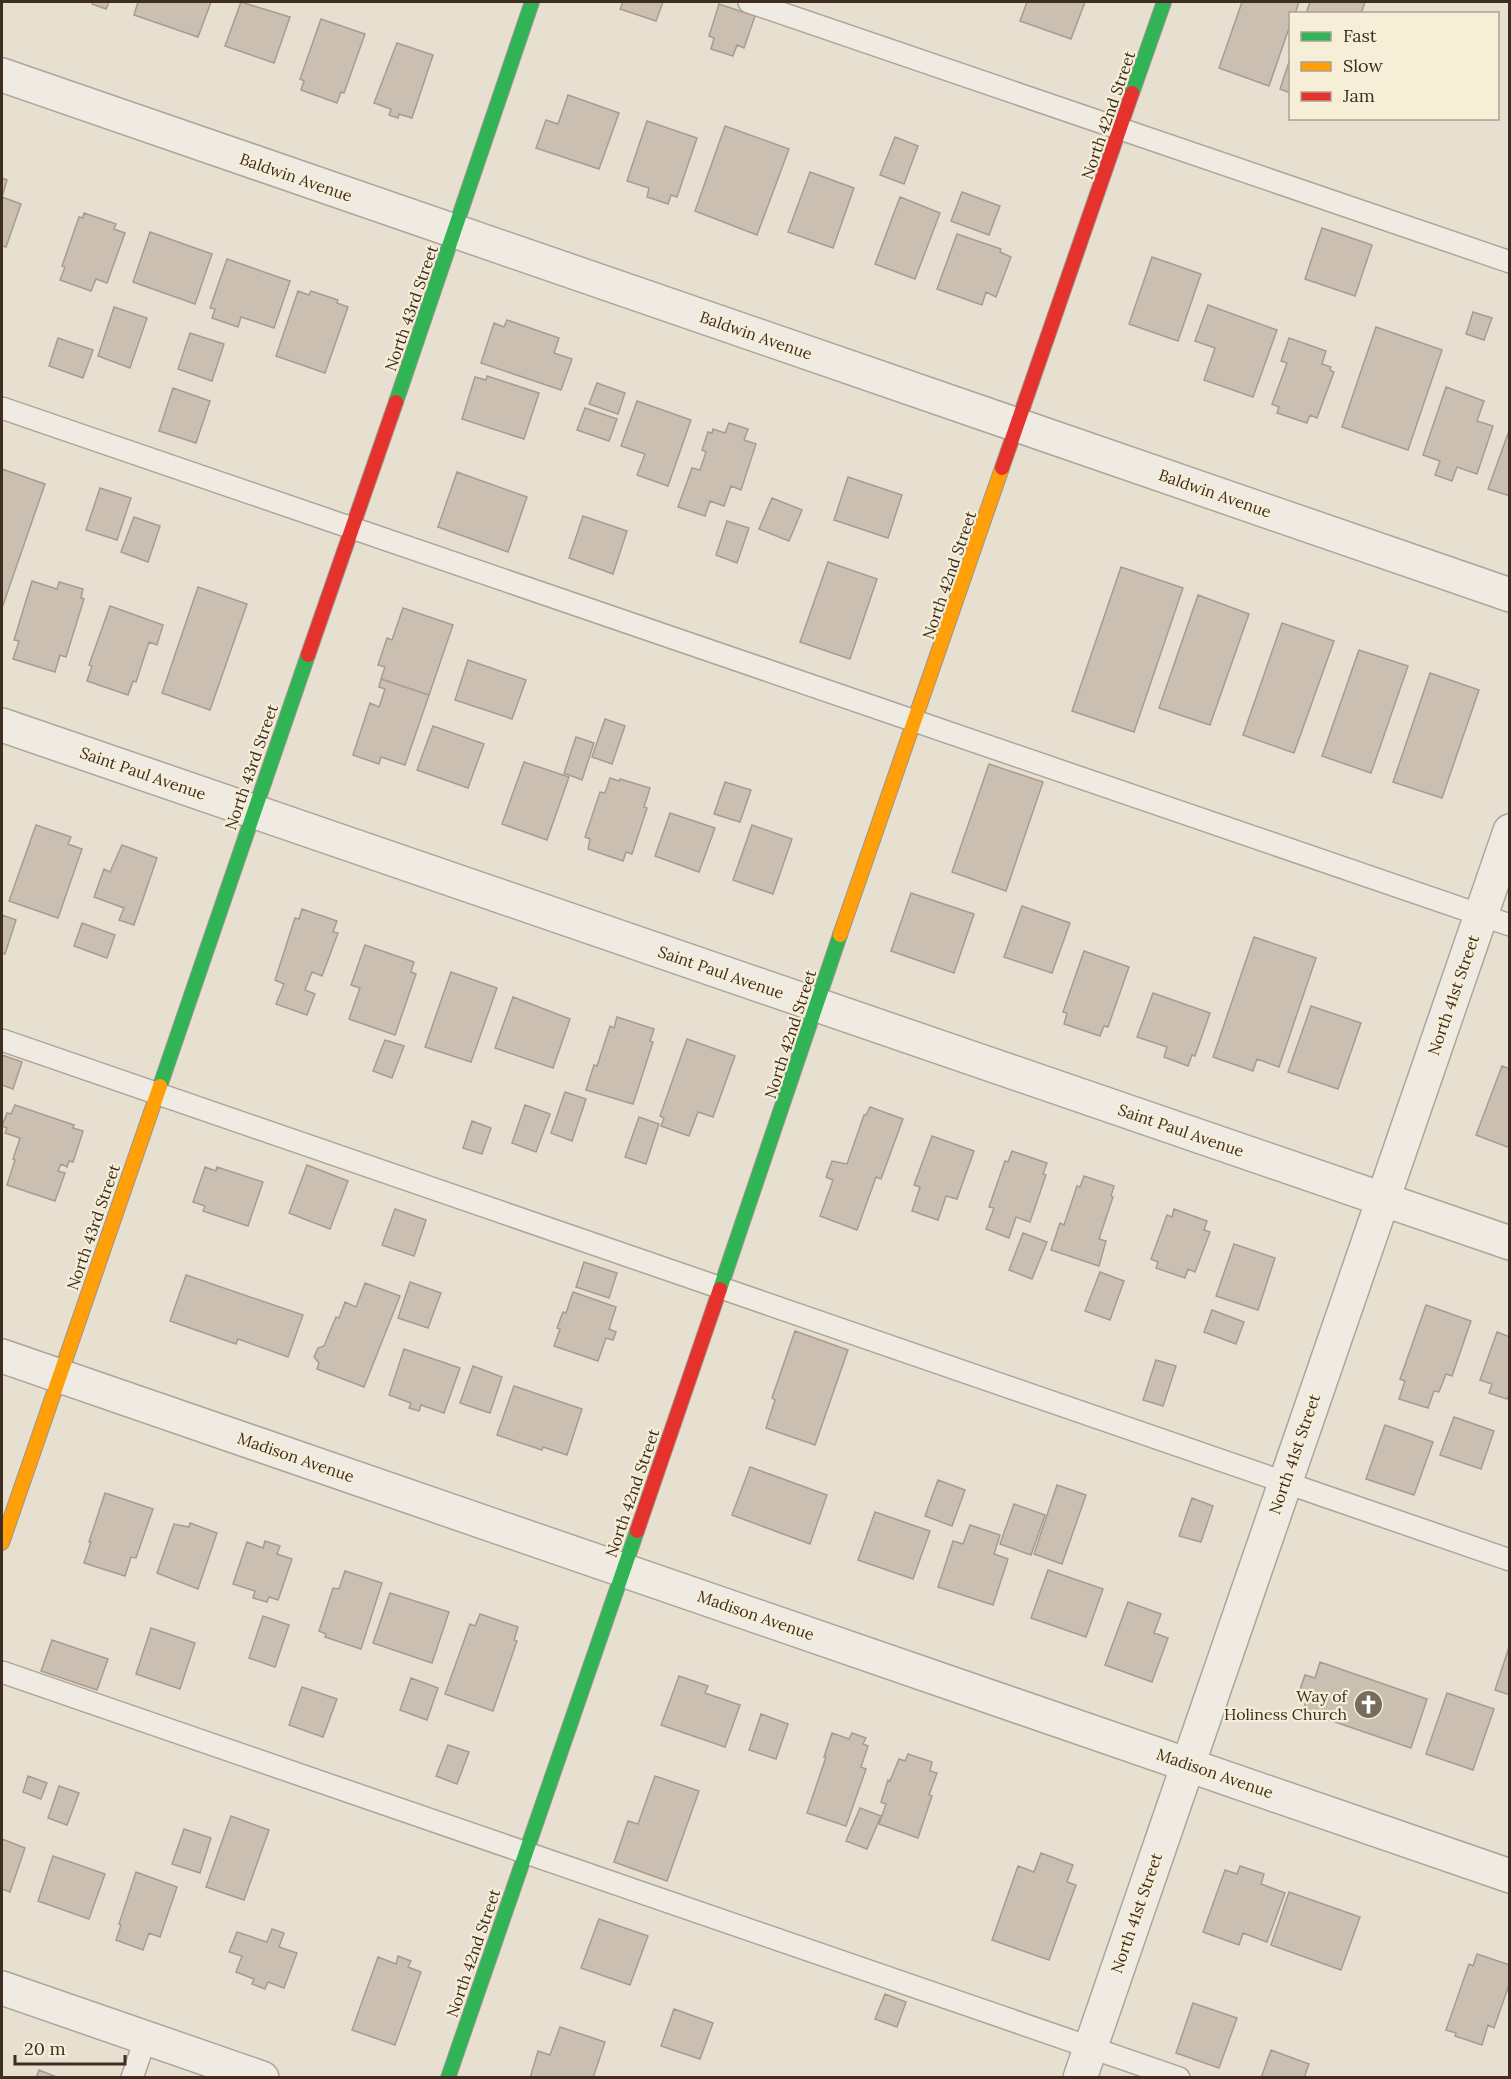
<svg xmlns="http://www.w3.org/2000/svg" width="1511" height="2079" viewBox="0 0 1511 2079" font-family="Lora,serif">
  <rect width="100%" height="100%" fill="#e7e0d1"/>
  <path fill="#cbbfb2" stroke="#a89c90" stroke-width="1.5" d="M 93,2 L 109,2 L 106,9 L 92,4 Z
    M 138,2 L 211,2 L 198,37 L 134,15 Z
    M 241,2 L 290,17 L 274,63 L 225,46 Z
    M 623,2 L 663,2 L 656,21 L 620,9 Z
    M 1027,2 L 1085,2 L 1071,39 L 1020,21 Z
    M 1242,2 L 1299,2 L 1295,14 L 1290,14 L 1290,25 L 1269,86 L 1219,68 Z
    M 1310,2 L 1365,2 L 1361,14 L 1306,14 Z
    M 719,4 L 755,16 L 744,48 L 737,45 L 733,56 L 711,49 L 714,38 L 709,36 Z
    M 321,19 L 365,34 L 344,93 L 341,92 L 337,103 L 301,90 L 304,81 L 300,79 Z
    M 397,43 L 433,55 L 412,118 L 399,114 L 398,118 L 389,115 L 391,109 L 374,103 Z
    M 1290,59 L 1290,93 L 1280,89 Z
    M 568,95 L 619,113 L 599,169 L 536,148 L 546,120 L 558,124 Z
    M 647,121 L 697,138 L 677,197 L 671,195 L 668,204 L 647,197 L 649,188 L 627,181 Z
    M 725,126 L 789,149 L 757,235 L 695,211 Z
    M 895,137 L 918,146 L 904,184 L 880,175 Z
    M 810,172 L 854,188 L 833,248 L 788,232 Z
    M 2,178 L 7,180 L 2,197 L 21,204 L 6,247 L 2,246 Z
    M 962,192 L 1000,206 L 989,235 L 951,221 Z
    M 900,197 L 940,213 L 915,279 L 875,264 Z
    M 84,213 L 116,224 L 114,229 L 125,233 L 107,283 L 96,279 L 91,291 L 60,280 L 65,267 L 62,266 L 79,217 L 83,218 Z
    M 1322,228 L 1372,245 L 1355,296 L 1305,279 Z
    M 150,232 L 212,254 L 195,304 L 133,282 Z
    M 957,234 L 1001,249 L 1000,252 L 1011,257 L 996,297 L 986,292 L 982,305 L 937,289 Z
    M 1152,257 L 1201,274 L 1178,341 L 1129,324 Z
    M 227,259 L 290,281 L 274,328 L 241,317 L 238,327 L 212,318 L 215,309 L 210,308 Z
    M 298,291 L 309,295 L 311,291 L 338,300 L 337,303 L 348,307 L 325,373 L 276,356 Z
    M 1208,305 L 1277,330 L 1253,397 L 1204,380 L 1215,348 L 1195,341 Z
    M 114,307 L 147,318 L 130,368 L 98,356 Z
    M 1473,312 L 1492,318 L 1484,340 L 1466,334 Z
    M 507,320 L 559,338 L 554,353 L 572,359 L 561,390 L 481,363 L 494,323 L 504,327 Z
    M 1376,327 L 1442,350 L 1408,450 L 1342,427 Z
    M 190,333 L 224,344 L 212,381 L 178,369 Z
    M 58,338 L 93,350 L 83,378 L 49,366 Z
    M 1289,338 L 1326,351 L 1322,364 L 1331,367 L 1330,370 L 1334,372 L 1317,418 L 1310,415 L 1307,423 L 1277,413 L 1279,407 L 1272,404 L 1287,363 L 1281,361 Z
    M 487,376 L 539,393 L 524,439 L 462,419 L 475,377 L 486,380 Z
    M 597,383 L 625,393 L 618,414 L 589,404 Z
    M 1446,387 L 1484,401 L 1477,421 L 1493,426 L 1477,474 L 1457,467 L 1452,481 L 1435,475 L 1440,461 L 1423,455 Z
    M 173,388 L 210,401 L 196,443 L 159,431 Z
    M 637,401 L 691,420 L 668,486 L 637,475 L 645,454 L 621,446 Z
    M 585,408 L 617,419 L 609,441 L 577,430 Z
    M 729,423 L 748,429 L 744,440 L 756,444 L 741,490 L 731,486 L 724,506 L 710,501 L 705,516 L 678,507 L 692,468 L 700,470 L 706,452 L 702,450 L 708,432 L 712,433 L 713,429 L 725,433 Z
    M 1510,428 L 1510,496 L 1488,489 Z
    M 2,469 L 45,484 L 2,608 Z
    M 457,472 L 527,497 L 508,552 L 438,527 Z
    M 848,477 L 902,495 L 888,538 L 834,520 Z
    M 100,488 L 131,498 L 117,540 L 86,530 Z
    M 772,498 L 802,510 L 789,541 L 759,529 Z
    M 583,516 L 627,531 L 613,574 L 569,558 Z
    M 134,517 L 160,526 L 148,562 L 121,552 Z
    M 727,521 L 749,528 L 737,563 L 716,555 Z
    M 828,562 L 877,579 L 850,659 L 800,642 Z
    M 1121,567 L 1183,588 L 1134,732 L 1072,711 Z
    M 32,581 L 57,589 L 59,582 L 83,589 L 81,598 L 84,599 L 66,657 L 60,655 L 55,672 L 13,659 L 19,641 L 14,640 Z
    M 198,587 L 247,604 L 210,710 L 162,693 Z
    M 1198,595 L 1249,614 L 1210,725 L 1159,708 Z
    M 110,606 L 163,625 L 157,645 L 149,642 L 136,682 L 133,681 L 128,695 L 87,681 L 92,666 L 89,665 Z
    M 403,608 L 453,625 L 429,695 L 381,679 L 385,667 L 378,665 L 387,638 L 392,640 Z
    M 1282,623 L 1334,641 L 1294,753 L 1243,735 Z
    M 1359,650 L 1408,666 L 1371,773 L 1322,756 Z
    M 468,660 L 526,680 L 512,719 L 455,700 Z
    M 1430,673 L 1479,690 L 1442,798 L 1393,782 Z
    M 381,679 L 429,695 L 405,765 L 381,757 L 379,764 L 353,755 L 370,703 L 379,707 L 385,689 L 379,687 Z
    M 605,719 L 625,726 L 612,764 L 592,757 Z
    M 433,726 L 484,744 L 468,788 L 417,770 Z
    M 576,737 L 594,743 L 582,780 L 564,773 Z
    M 524,762 L 569,777 L 547,840 L 502,824 Z
    M 989,764 L 1043,782 L 1006,891 L 952,872 Z
    M 610,778 L 619,781 L 620,779 L 650,788 L 644,807 L 647,808 L 632,854 L 626,852 L 623,861 L 588,849 L 590,839 L 585,837 L 600,792 L 605,793 Z
    M 725,782 L 751,790 L 740,822 L 714,814 Z
    M 670,813 L 715,828 L 699,872 L 655,856 Z
    M 36,825 L 71,837 L 68,844 L 82,849 L 58,918 L 9,901 Z
    M 752,825 L 792,839 L 773,894 L 733,880 Z
    M 122,845 L 157,858 L 134,925 L 119,920 L 124,908 L 94,897 L 104,869 L 110,872 Z
    M 911,893 L 974,914 L 954,973 L 891,951 Z
    M 1022,906 L 1070,923 L 1052,973 L 1004,957 Z
    M 302,909 L 337,921 L 333,932 L 338,933 L 322,976 L 312,972 L 305,990 L 315,994 L 307,1015 L 276,1004 L 284,984 L 275,980 L 295,918 L 299,919 Z
    M 2,915 L 16,920 L 5,954 L 2,952 Z
    M 82,923 L 115,935 L 107,958 L 74,946 Z
    M 1254,937 L 1316,958 L 1279,1067 L 1257,1059 L 1253,1071 L 1213,1057 Z
    M 365,945 L 414,962 L 411,972 L 416,974 L 395,1035 L 349,1019 L 360,988 L 351,985 Z
    M 1084,951 L 1129,967 L 1108,1027 L 1104,1026 L 1100,1036 L 1064,1024 L 1067,1013 L 1063,1012 Z
    M 451,972 L 497,988 L 471,1062 L 425,1047 Z
    M 1153,993 L 1210,1013 L 1195,1056 L 1192,1055 L 1188,1066 L 1164,1057 L 1167,1047 L 1137,1037 Z
    M 513,997 L 570,1019 L 553,1068 L 495,1048 Z
    M 1311,1006 L 1361,1023 L 1338,1089 L 1288,1072 Z
    M 617,1017 L 654,1029 L 650,1041 L 653,1042 L 633,1104 L 586,1090 L 594,1065 L 597,1066 L 610,1026 L 614,1028 Z
    M 687,1039 L 735,1056 L 713,1117 L 698,1112 L 689,1136 L 661,1126 L 664,1118 L 660,1116 Z
    M 385,1040 L 404,1046 L 392,1078 L 373,1071 Z
    M 2,1055 L 22,1062 L 13,1089 L 2,1085 Z
    M 1502,1066 L 1510,1069 L 1510,1148 L 1476,1135 Z
    M 565,1092 L 586,1099 L 572,1141 L 551,1133 Z
    M 15,1105 L 74,1125 L 73,1128 L 83,1131 L 73,1162 L 69,1161 L 67,1167 L 61,1164 L 58,1171 L 65,1173 L 55,1201 L 7,1185 L 15,1160 L 13,1159 L 20,1138 L 5,1133 L 7,1128 L 2,1126 L 7,1113 L 11,1114 Z
    M 525,1105 L 550,1114 L 536,1152 L 512,1143 Z
    M 870,1107 L 903,1119 L 881,1179 L 876,1177 L 857,1230 L 820,1216 L 833,1180 L 826,1177 L 832,1161 L 847,1164 L 864,1115 L 866,1115 Z
    M 639,1117 L 659,1124 L 646,1164 L 625,1157 Z
    M 472,1121 L 491,1128 L 482,1154 L 463,1148 Z
    M 932,1136 L 974,1151 L 957,1199 L 946,1196 L 938,1220 L 912,1211 L 920,1187 L 914,1185 Z
    M 1012,1151 L 1047,1163 L 1043,1174 L 1046,1175 L 1030,1222 L 1016,1217 L 1009,1238 L 986,1229 L 994,1208 L 989,1207 L 1005,1161 L 1008,1162 Z
    M 307,1165 L 348,1181 L 330,1229 L 289,1213 Z
    M 205,1167 L 216,1171 L 217,1167 L 263,1182 L 248,1226 L 203,1211 L 205,1206 L 193,1202 Z
    M 1084,1176 L 1114,1186 L 1111,1196 L 1113,1197 L 1099,1239 L 1106,1241 L 1099,1266 L 1051,1250 L 1060,1223 L 1064,1225 L 1077,1186 L 1080,1187 Z
    M 395,1209 L 426,1220 L 414,1256 L 382,1245 Z
    M 1174,1209 L 1207,1221 L 1204,1230 L 1210,1232 L 1195,1272 L 1188,1269 L 1185,1278 L 1156,1268 L 1158,1262 L 1151,1259 L 1167,1215 L 1172,1217 Z
    M 1023,1233 L 1047,1242 L 1032,1279 L 1009,1270 Z
    M 1234,1244 L 1275,1258 L 1258,1310 L 1216,1296 Z
    M 584,1262 L 617,1273 L 609,1298 L 576,1287 Z
    M 1100,1272 L 1124,1281 L 1110,1320 L 1085,1311 Z
    M 186,1275 L 303,1315 L 288,1357 L 238,1339 L 236,1344 L 170,1321 Z
    M 410,1282 L 441,1293 L 428,1328 L 398,1318 Z
    M 365,1283 L 400,1296 L 364,1387 L 317,1369 L 319,1363 L 314,1357 L 318,1348 L 324,1346 L 336,1317 L 339,1318 L 345,1302 L 356,1307 Z
    M 573,1292 L 616,1307 L 609,1329 L 616,1332 L 613,1340 L 606,1338 L 598,1361 L 554,1346 L 560,1329 L 557,1328 L 563,1312 L 566,1313 Z
    M 1426,1305 L 1471,1321 L 1452,1376 L 1446,1374 L 1439,1392 L 1434,1391 L 1428,1408 L 1399,1399 L 1405,1381 L 1400,1379 Z
    M 1212,1310 L 1244,1322 L 1236,1344 L 1204,1332 Z
    M 795,1331 L 848,1350 L 815,1445 L 766,1428 L 775,1400 L 772,1398 Z
    M 1497,1332 L 1510,1337 L 1510,1393 L 1507,1399 L 1489,1393 L 1492,1384 L 1480,1380 Z
    M 404,1349 L 460,1368 L 444,1413 L 421,1405 L 419,1411 L 409,1408 L 411,1403 L 389,1395 Z
    M 1156,1360 L 1176,1366 L 1163,1406 L 1143,1400 Z
    M 473,1366 L 502,1377 L 490,1413 L 460,1403 Z
    M 514,1386 L 582,1409 L 567,1455 L 543,1447 L 542,1450 L 497,1435 Z
    M 1454,1417 L 1494,1431 L 1481,1469 L 1440,1455 Z
    M 1385,1425 L 1433,1442 L 1414,1495 L 1366,1479 Z
    M 750,1467 L 827,1495 L 810,1544 L 732,1515 Z
    M 938,1480 L 965,1490 L 952,1526 L 925,1516 Z
    M 1057,1485 L 1086,1495 L 1062,1564 L 1034,1554 Z
    M 105,1493 L 153,1509 L 136,1558 L 131,1557 L 125,1576 L 84,1563 L 91,1542 L 89,1542 Z
    M 1192,1498 L 1213,1506 L 1201,1542 L 1179,1536 Z
    M 1014,1504 L 1045,1515 L 1031,1555 L 1000,1544 Z
    M 875,1512 L 930,1531 L 913,1579 L 858,1560 Z
    M 190,1523 L 217,1533 L 198,1589 L 157,1573 L 174,1524 L 189,1527 Z
    M 970,1525 L 1000,1535 L 994,1554 L 1008,1559 L 993,1605 L 938,1587 L 953,1541 L 963,1544 Z
    M 265,1541 L 280,1546 L 277,1554 L 292,1559 L 278,1600 L 269,1597 L 267,1602 L 253,1598 L 255,1591 L 233,1584 L 247,1542 L 263,1548 Z
    M 1048,1570 L 1103,1589 L 1086,1637 L 1031,1618 Z
    M 345,1571 L 382,1583 L 361,1649 L 325,1637 L 326,1634 L 319,1631 L 333,1588 L 339,1589 Z
    M 390,1593 L 449,1612 L 432,1663 L 373,1643 Z
    M 1128,1602 L 1161,1614 L 1154,1633 L 1168,1638 L 1152,1682 L 1105,1665 Z
    M 480,1614 L 518,1627 L 514,1640 L 517,1641 L 493,1711 L 445,1694 L 470,1624 L 475,1626 Z
    M 263,1616 L 289,1625 L 275,1667 L 249,1658 Z
    M 151,1628 L 195,1643 L 180,1689 L 136,1674 Z
    M 52,1640 L 108,1659 L 97,1690 L 41,1671 Z
    M 1509,1647 L 1510,1647 L 1510,1695 L 1495,1690 Z
    M 1320,1662 L 1427,1699 L 1411,1748 L 1303,1711 L 1308,1695 L 1299,1692 L 1305,1675 L 1315,1678 Z
    M 679,1676 L 708,1686 L 705,1693 L 740,1705 L 725,1747 L 661,1725 Z
    M 411,1678 L 438,1688 L 427,1720 L 400,1710 Z
    M 302,1687 L 337,1699 L 323,1737 L 289,1725 Z
    M 1447,1693 L 1494,1709 L 1473,1770 L 1426,1754 Z
    M 761,1714 L 788,1724 L 776,1759 L 749,1750 Z
    M 832,1733 L 849,1739 L 852,1733 L 866,1738 L 863,1744 L 868,1746 L 861,1767 L 866,1769 L 846,1826 L 807,1813 L 826,1757 L 824,1757 Z
    M 448,1745 L 469,1752 L 457,1784 L 436,1776 Z
    M 908,1754 L 932,1762 L 930,1771 L 937,1773 L 929,1795 L 932,1796 L 918,1838 L 879,1824 L 886,1804 L 881,1802 L 888,1780 L 890,1781 L 899,1759 L 905,1761 Z
    M 28,1776 L 47,1783 L 41,1799 L 23,1792 Z
    M 655,1776 L 699,1791 L 667,1881 L 614,1862 L 628,1821 L 638,1824 Z
    M 59,1786 L 79,1793 L 67,1825 L 48,1818 Z
    M 860,1808 L 881,1816 L 867,1849 L 846,1841 Z
    M 231,1816 L 269,1830 L 244,1900 L 206,1887 Z
    M 184,1829 L 211,1838 L 200,1873 L 172,1864 Z
    M 2,1839 L 25,1848 L 10,1892 L 2,1889 Z
    M 1041,1853 L 1073,1865 L 1067,1882 L 1076,1885 L 1049,1960 L 992,1940 L 1018,1866 L 1034,1872 Z
    M 53,1856 L 105,1874 L 89,1919 L 38,1901 Z
    M 1240,1866 L 1264,1874 L 1261,1884 L 1285,1893 L 1267,1942 L 1243,1933 L 1239,1945 L 1203,1932 L 1225,1870 L 1237,1874 Z
    M 136,1872 L 177,1887 L 160,1937 L 149,1933 L 143,1950 L 116,1940 L 121,1925 L 119,1924 Z
    M 1289,1892 L 1360,1917 L 1341,1970 L 1271,1945 Z
    M 599,1919 L 648,1936 L 630,1985 L 581,1968 Z
    M 272,1929 L 284,1933 L 279,1947 L 297,1953 L 284,1988 L 268,1982 L 265,1989 L 252,1984 L 254,1979 L 236,1972 L 242,1956 L 229,1952 L 237,1932 L 267,1942 Z
    M 1477,1954 L 1510,1965 L 1510,1982 L 1494,2028 L 1488,2025 L 1482,2045 L 1455,2036 L 1456,2033 L 1446,2030 L 1469,1964 L 1473,1966 Z
    M 398,1956 L 411,1961 L 408,1967 L 421,1972 L 395,2045 L 352,2030 L 378,1957 L 396,1964 Z
    M 885,1994 L 906,2002 L 897,2027 L 875,2019 Z
    M 1193,2003 L 1237,2018 L 1219,2068 L 1176,2053 Z
    M 674,2009 L 713,2023 L 700,2059 L 661,2046 Z
    M 560,2027 L 605,2042 L 593,2078 L 530,2078 L 538,2051 L 550,2055 Z
    M 1271,2050 L 1309,2064 L 1304,2078 L 1261,2078 Z
    M 39,2070 L 59,2078 L 36,2078 Z"/>
  <g fill="none" stroke-linecap="round" stroke-linejoin="round">
    <defs>
      <path id="lane" d="M 749,2 L 1510,262
        M 2,408 L 1510,925
        M 2,1040 L 1510,1560
        M 2,1672 L 1179,2078
        M 132,2078 L 146,2037"/>
      <path id="street" d="M 2,75 L 1510,595
        M 2,725 L 1510,1243
        M 2,1356 L 1510,1876
        M 2,1988 L 262,2078
        M 1080,2078 L 1510,831"/>
      <path id="fast" d="M 1132,93 L 1164,2
        M 396,402 L 532,2
        M 160,1086 L 308,655
        M 720,1289 L 840,935
        M 448,2078 L 637,1531"/>
      <path id="slow" d="M 840,935 L 1002,468
        M 2,1543 L 160,1086"/>
      <path id="jam" d="M 1002,468 L 1132,93
        M 308,655 L 396,402
        M 637,1531 L 720,1289"/>
    </defs>
    <use href="#lane" stroke="#ada599" stroke-width="24"/>
    <use href="#street" stroke="#ada599" stroke-width="36"/>
    <use href="#fast" stroke="#9c958a" stroke-width="16"/>
    <use href="#slow" stroke="#9c958a" stroke-width="16"/>
    <use href="#jam" stroke="#9c958a" stroke-width="16"/>
    <use href="#lane" stroke="#efebe3" stroke-width="21"/>
    <use href="#street" stroke="#efebe3" stroke-width="33"/>
    <use href="#fast" stroke="#30b455" stroke-width="14"/>
    <use href="#slow" stroke="#ff9f0a" stroke-width="14"/>
    <use href="#jam" stroke="#e5322d" stroke-width="14"/>
  </g>
  <defs>
    <symbol id="church-disc" viewBox="-11 -11 22 22"><circle r="9.5" fill="#786c5e" stroke="#f7eed8"/><path d="M-1.2-6h2.4v3.5h3.3v2.4h-3.3V6h-2.4V-.1h-3.3v-2.4h3.3Z" fill="#fff"/></symbol>
  </defs>
  <g fill-rule="evenodd">
    <use href="#church-disc" x="1352" y="1688" width="33" height="33"/>
  </g>
  <g text-anchor="middle" stroke-width="4.5" stroke-linejoin="round" paint-order="stroke">
    <g font-size="16" fill="#3d2e20" stroke="#f7eed8">
      <text transform="translate(1108 115) rotate(-71)" y="6">North 42nd Street</text>
      <text transform="translate(296 177) rotate(19)" y="6">Baldwin Avenue</text>
      <text transform="translate(411 308) rotate(-71)" y="6">North 43rd Street</text>
      <text transform="translate(756 335) rotate(19)" y="6">Baldwin Avenue</text>
      <text transform="translate(1215 493) rotate(19)" y="6">Baldwin Avenue</text>
      <text transform="translate(949 575) rotate(-71)" y="6">North 42nd Street</text>
      <text transform="translate(251 767) rotate(-71)" y="6">North 43rd Street</text>
      <text transform="translate(143 773) rotate(19)" y="6">Saint Paul Avenue</text>
      <text transform="translate(721 972) rotate(19)" y="6">Saint Paul Avenue</text>
      <text transform="translate(1453 995) rotate(-71)" y="6">North 41st Street</text>
      <text transform="translate(790 1034) rotate(-72)" y="6">North 42nd Street</text>
      <text transform="translate(1181 1130) rotate(19)" y="6">Saint Paul Avenue</text>
      <text transform="translate(93 1227) rotate(-71)" y="6">North 43rd Street</text>
      <text transform="translate(1294 1454) rotate(-71)" y="6">North 41st Street</text>
      <text transform="translate(296 1457) rotate(19)" y="6">Madison Avenue</text>
      <text transform="translate(632 1493) rotate(-71)" y="6">North 42nd Street</text>
      <text transform="translate(756 1615) rotate(19)" y="6">Madison Avenue</text>
      <text transform="translate(1215 1773) rotate(19)" y="6">Madison Avenue</text>
      <text transform="translate(1136 1913) rotate(-71)" y="6">North 41st Street</text>
      <text transform="translate(473 1953) rotate(-71)" y="6">North 42nd Street</text>
    </g>
    <g font-size="16" fill="#3d2e20" stroke="#f7eed8" text-anchor="end">
      <text x="1347" y="1702">Way of<tspan x="1347" dy="18">Holiness Church</tspan></text>
    </g>
  </g>
  <rect width="1511" height="2079" fill="none" stroke="#3d2e20" stroke-width="6"/>
  <rect x="1289" y="12" width="210" height="108" fill="#f7eed8" stroke="#ada18e" stroke-width="1.5"/>
  <rect x="1301" y="32" width="30" height="9" fill="#30b455" stroke="#ada18e" stroke-width="1.5"/>
  <text x="1343" y="42" font-size="18" fill="#3d2e20">Fast</text>
  <rect x="1301" y="62" width="30" height="9" fill="#ff9f0a" stroke="#ada18e" stroke-width="1.5"/>
  <text x="1343" y="72" font-size="18" fill="#3d2e20">Slow</text>
  <rect x="1301" y="92" width="30" height="9" fill="#e5322d" stroke="#ada18e" stroke-width="1.5"/>
  <text x="1343" y="102" font-size="18" fill="#3d2e20">Jam</text>
  <path d="M15 2055v9h110v-9" fill="none" stroke="#3d2e20" stroke-width="3"/>
  <text x="24" y="2055" font-size="18" fill="#3d2e20" stroke="#f7eed8" stroke-width="4.5" paint-order="stroke">20 m</text>
</svg>
